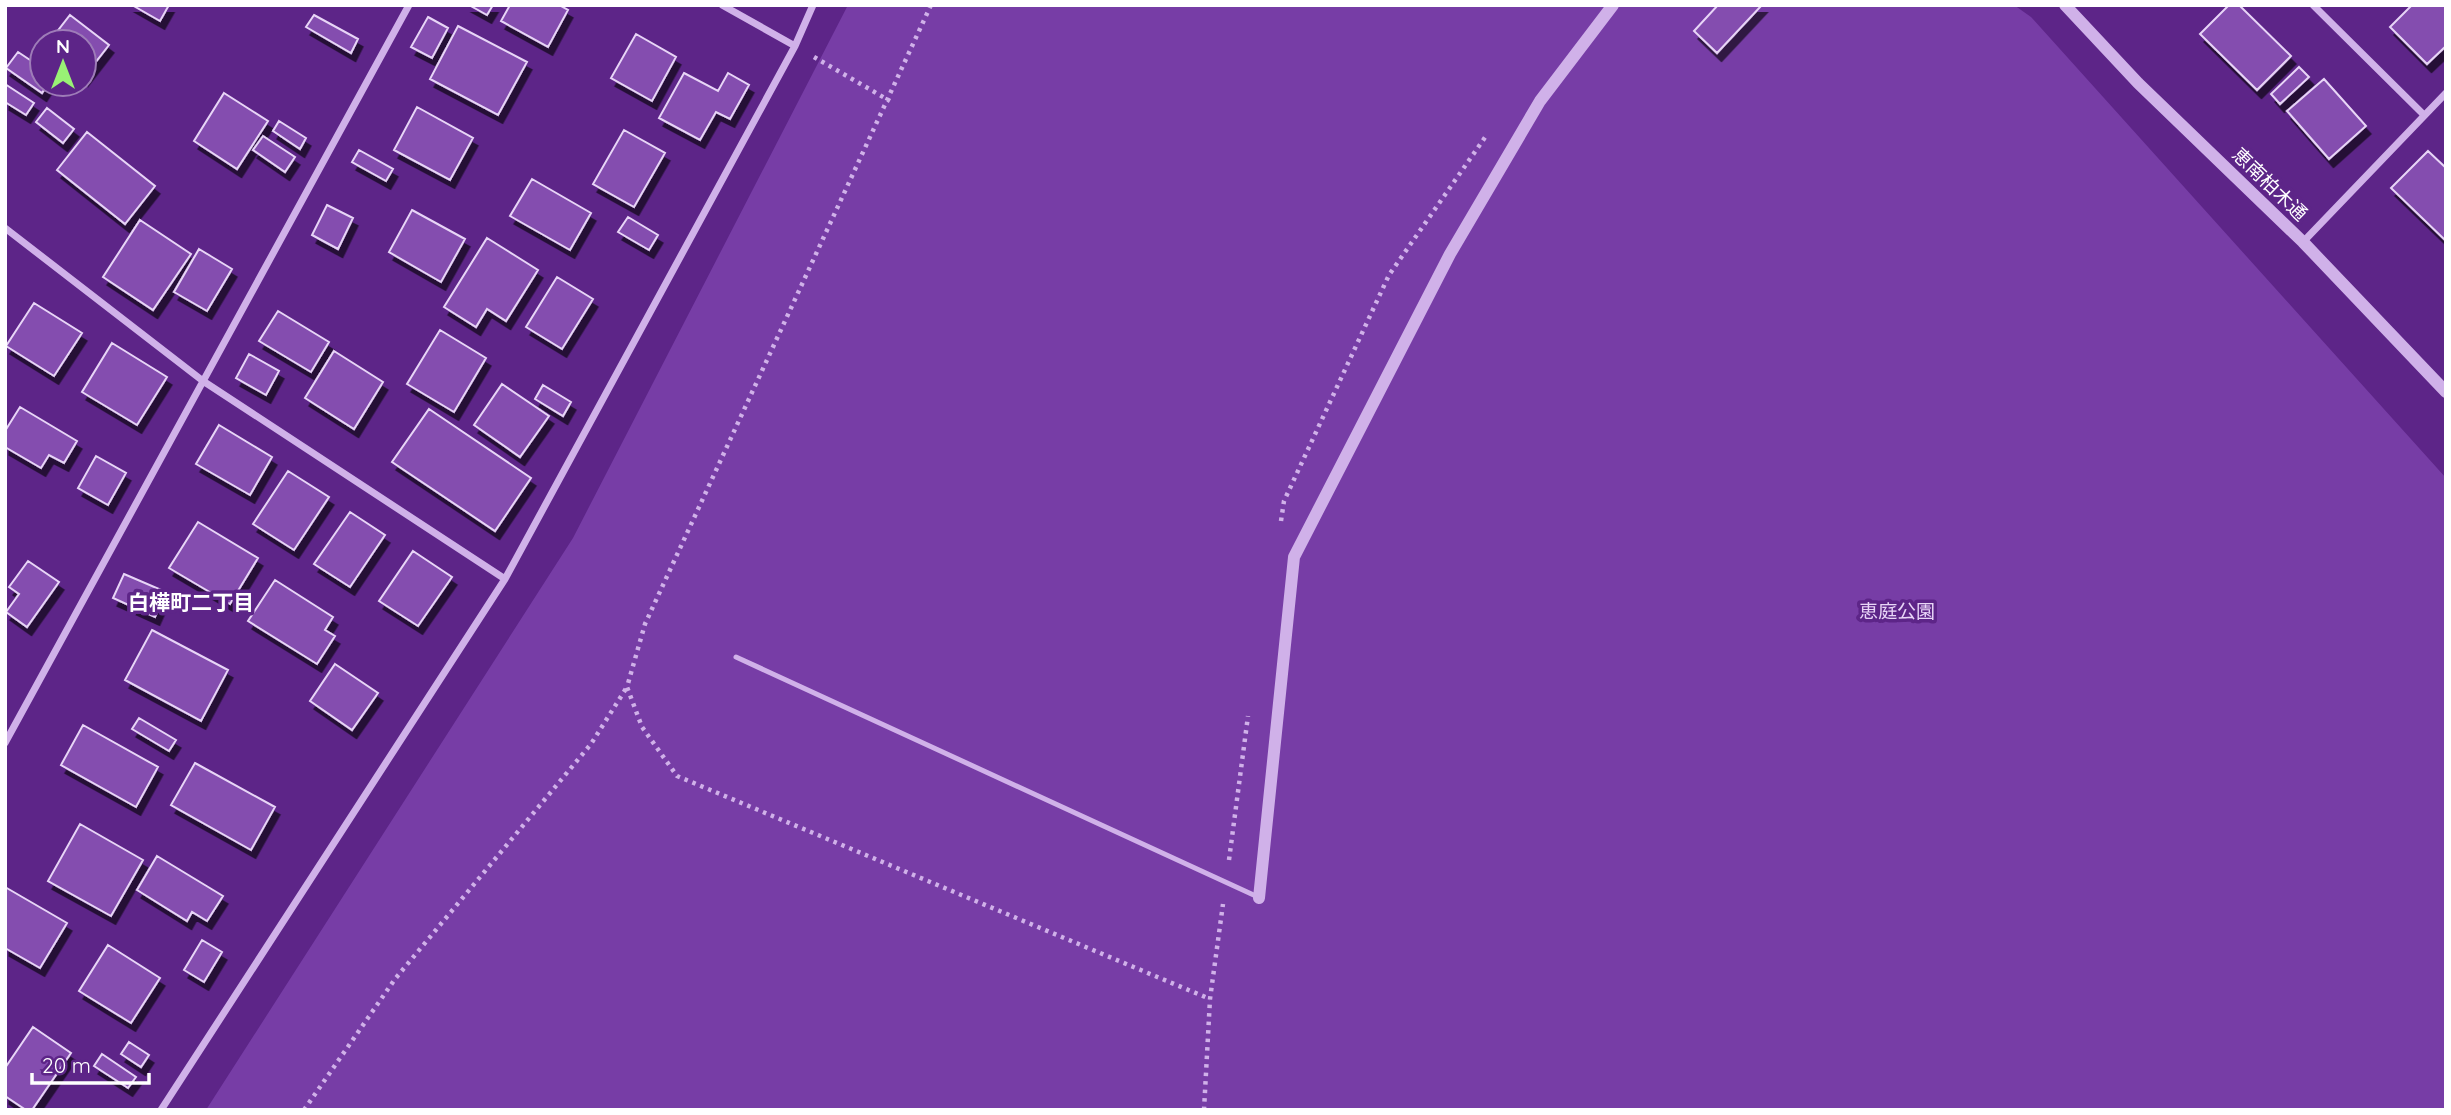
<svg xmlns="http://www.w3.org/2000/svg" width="2451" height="1115" viewBox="0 0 2451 1115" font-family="Quicksand,'Noto Sans JP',sans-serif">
  <defs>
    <filter id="shadow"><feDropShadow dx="4.5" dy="8" stdDeviation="0" flood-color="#0009"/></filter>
  </defs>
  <rect width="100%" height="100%" fill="#5d2588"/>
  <path fill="#773da6" d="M 848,5 L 2014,5 L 2031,17 L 2446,478 L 2446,1110 L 206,1110 L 573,538 Z"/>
  <path fill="#844eaf" stroke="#e8d5f7" stroke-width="2" filter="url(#shadow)" d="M 132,5 L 169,5 L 160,21 Z
    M 469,5 L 493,5 L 487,15 Z
    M 510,5 L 559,5 L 568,10 L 548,47 L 501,21 Z
    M 1718,5 L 1762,5 L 1717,53 L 1694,31 Z
    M 2229,5 L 2239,5 L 2291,56 L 2257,90 L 2200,34 Z
    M 2412,5 L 2446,5 L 2446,46 L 2427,64 L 2390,27 Z
    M 70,15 L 109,45 L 84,77 L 84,42 L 49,42 Z
    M 314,15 L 358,39 L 351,53 L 306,27 Z
    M 428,17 L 448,28 L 432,58 L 411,47 Z
    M 458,26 L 527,62 L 498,115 L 430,79 Z
    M 636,34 L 676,57 L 652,101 L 611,78 Z
    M 18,52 L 42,68 L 42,84 L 48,84 L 42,93 L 6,68 Z
    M 2299,67 L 2309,77 L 2280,104 L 2271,94 Z
    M 684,73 L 718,91 L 728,73 L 749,85 L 730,119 L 716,112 L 700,140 L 659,118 Z
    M 2324,79 L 2366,126 L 2329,159 L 2287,111 Z
    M 5,84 L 34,103 L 26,115 L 5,102 Z
    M 224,93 L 268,121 L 237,169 L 194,141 Z
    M 417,107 L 473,138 L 450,180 L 394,150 Z
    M 47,108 L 74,129 L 63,143 L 36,122 Z
    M 279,121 L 306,138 L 300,149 L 273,131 Z
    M 624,130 L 665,153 L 634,207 L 593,184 Z
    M 87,132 L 155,186 L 125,224 L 57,170 Z
    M 263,136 L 295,157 L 285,172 L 253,150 Z
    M 359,150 L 393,169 L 386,181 L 352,162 Z
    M 2428,151 L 2446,168 L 2446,241 L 2391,188 Z
    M 532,179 L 591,213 L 570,250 L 510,216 Z
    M 327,205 L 353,218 L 338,249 L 312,235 Z
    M 412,210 L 465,239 L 441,282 L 389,252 Z
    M 628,217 L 658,235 L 649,250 L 618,232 Z
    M 140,220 L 191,254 L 153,310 L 103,277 Z
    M 487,238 L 538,270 L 506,321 L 487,309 L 476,327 L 444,307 Z
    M 199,249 L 232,269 L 207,311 L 174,292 Z
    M 557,277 L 593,299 L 562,349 L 526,327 Z
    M 34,303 L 82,333 L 54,376 L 6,346 Z
    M 278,311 L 329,342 L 311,372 L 259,341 Z
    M 440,330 L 486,358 L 454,412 L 407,384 Z
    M 112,343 L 167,377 L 137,425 L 82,392 Z
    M 334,351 L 383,382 L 354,429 L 305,398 Z
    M 249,354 L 279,371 L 266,395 L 236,378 Z
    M 502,384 L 549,416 L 520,457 L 474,425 Z
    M 543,385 L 571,402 L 563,416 L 535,399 Z
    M 20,407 L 77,441 L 64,463 L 49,455 L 41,468 L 5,447 L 5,431 Z
    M 429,409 L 531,478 L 495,531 L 392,462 Z
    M 219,425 L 272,457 L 250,495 L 196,464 Z
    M 96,456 L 126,473 L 108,505 L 78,488 Z
    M 288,471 L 329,497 L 294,550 L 253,524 Z
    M 350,512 L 385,535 L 350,587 L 314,564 Z
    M 198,522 L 258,558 L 230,604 L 169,568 Z
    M 413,551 L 452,577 L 418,626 L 379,601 Z
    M 28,561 L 59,582 L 27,627 L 6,612 L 19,594 L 9,587 Z
    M 124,574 L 166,592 L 155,617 L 113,598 Z
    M 275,580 L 333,617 L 325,630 L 335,636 L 317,664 L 248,621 Z
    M 152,630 L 228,670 L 201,721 L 125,680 Z
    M 335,664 L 378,693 L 352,730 L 310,701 Z
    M 139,718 L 176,740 L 169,751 L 132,729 Z
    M 83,725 L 158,767 L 136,807 L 61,765 Z
    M 195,763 L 275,807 L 251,850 L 171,805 Z
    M 80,824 L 143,860 L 111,916 L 48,881 Z
    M 157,856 L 223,896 L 207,921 L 192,912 L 187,921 L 137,890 Z
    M 5,887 L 67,923 L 40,968 L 5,948 Z
    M 202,940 L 222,952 L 204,982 L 184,970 Z
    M 108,945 L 160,978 L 131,1023 L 79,991 Z
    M 33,1027 L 71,1053 L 32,1110 L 26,1110 L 5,1096 L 5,1068 Z
    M 129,1042 L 149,1055 L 141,1067 L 121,1054 Z
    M 102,1054 L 136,1077 L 128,1088 L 94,1066 Z"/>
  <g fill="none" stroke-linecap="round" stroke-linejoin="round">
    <path stroke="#d0b1e9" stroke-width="4.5" stroke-dasharray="3.5 5" stroke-linecap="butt" d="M 931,5 L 645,624 L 627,687 L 642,727 L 677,776 L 1210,999
      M 814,57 L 890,101
      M 1281,521 L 1284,501 L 1389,275 L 1486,136
      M 1229,860 L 1248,716
      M 304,1110 L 395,979 L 591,744 L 627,687
      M 1204,1110 L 1210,999 L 1223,904"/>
    <path stroke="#d0b1e9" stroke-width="5" d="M 736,657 L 1258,897"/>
    <path stroke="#d0b1e9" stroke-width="7" d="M 722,5 L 795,46
      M 2313,5 L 2424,115
      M 5,228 L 203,381 L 505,579
      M 2303,242 L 2446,93
      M 5,743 L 409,5
      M 161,1110 L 505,579 L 795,46 L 813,5"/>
    <path stroke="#d0b1e9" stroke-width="12" d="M 2065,5 L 2138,83 L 2303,242 L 2446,392
      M 1259,898 L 1294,557 L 1450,254 L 1540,101 L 1613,5"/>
  </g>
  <g text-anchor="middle" stroke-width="7" stroke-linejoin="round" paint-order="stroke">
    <g font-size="19" fill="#fff" stroke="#5d2588">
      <text transform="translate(2270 184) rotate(44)" y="7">恵南柏木通</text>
    </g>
    <g font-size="19" fill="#e8d5f7" stroke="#5d2588">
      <text x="1897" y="618">恵庭公園</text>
    </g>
    <g font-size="21" font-weight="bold" fill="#fff" stroke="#5d2588">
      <text x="191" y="610">白樺町二丁目</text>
    </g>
  </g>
  <rect width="2451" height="1115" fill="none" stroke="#ffffff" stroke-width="14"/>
  <g transform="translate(63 63)"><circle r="33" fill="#5d2588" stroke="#9e7cb8" stroke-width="2"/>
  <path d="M0-5L12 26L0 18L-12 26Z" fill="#99f275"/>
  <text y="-10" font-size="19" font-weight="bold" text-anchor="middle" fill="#ffffff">N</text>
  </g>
  <path d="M32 1073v10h117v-10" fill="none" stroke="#ffffff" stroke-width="3.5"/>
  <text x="42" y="1073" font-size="21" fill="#ffffff" stroke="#5d2588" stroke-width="5" paint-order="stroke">20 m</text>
</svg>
